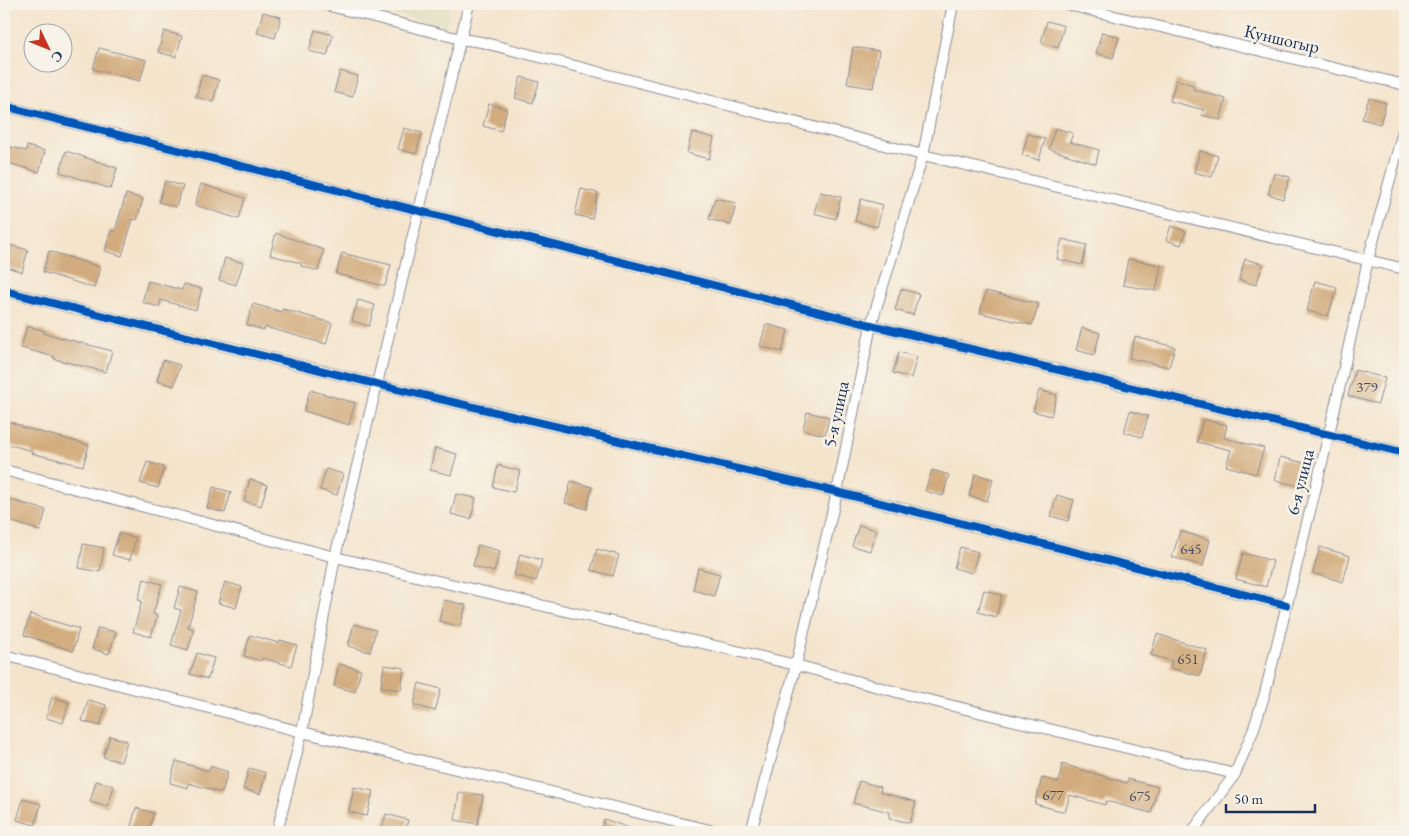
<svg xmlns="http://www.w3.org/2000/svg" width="1409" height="836" viewBox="0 0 1409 836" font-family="'EB Garamond',serif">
  <rect width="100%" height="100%" fill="#f7f3e8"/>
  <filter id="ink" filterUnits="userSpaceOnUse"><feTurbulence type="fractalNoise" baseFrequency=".02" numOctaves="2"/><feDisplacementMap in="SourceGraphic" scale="10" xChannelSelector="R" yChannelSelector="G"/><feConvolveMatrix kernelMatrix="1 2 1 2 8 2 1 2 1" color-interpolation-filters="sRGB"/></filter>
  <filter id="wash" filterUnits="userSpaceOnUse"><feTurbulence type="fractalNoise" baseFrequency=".0096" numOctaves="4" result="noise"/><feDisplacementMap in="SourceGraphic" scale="20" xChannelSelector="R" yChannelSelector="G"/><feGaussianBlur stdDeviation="1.12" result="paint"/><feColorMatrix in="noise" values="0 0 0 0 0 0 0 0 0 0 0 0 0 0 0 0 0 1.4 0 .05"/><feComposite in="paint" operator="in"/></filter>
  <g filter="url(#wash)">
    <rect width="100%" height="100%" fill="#f4e4cc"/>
    <path fill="#dddebc" d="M 352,4 L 451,4 L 446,26 Z"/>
    <g id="blocks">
      <path fill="#d2ac7e" d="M 263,12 L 281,17 L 275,38 L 257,33 Z
        M 1047,21 L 1064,26 L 1058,48 L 1041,42 Z
        M 315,30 L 333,35 L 327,56 L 309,51 Z
        M 164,31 L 182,36 L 176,57 L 158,52 Z
        M 1102,32 L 1119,37 L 1113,58 L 1096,53 Z
        M 853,47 L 879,51 L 873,88 L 847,84 Z
        M 99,48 L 146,60 L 140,81 L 93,69 Z
        M 340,71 L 358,76 L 352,97 L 334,92 Z
        M 202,75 L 219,80 L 213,102 L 196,97 Z
        M 521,77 L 539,82 L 533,103 L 515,98 Z
        M 1176,80 L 1194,85 L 1193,89 L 1226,99 L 1220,120 L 1202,115 L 1204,110 L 1170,101 Z
        M 1369,98 L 1386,103 L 1380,124 L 1362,119 Z
        M 489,104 L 507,109 L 501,131 L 483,126 Z
        M 404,128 L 422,133 L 416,154 L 398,149 Z
        M 1055,128 L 1073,133 L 1070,142 L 1099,150 L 1096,164 L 1049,149 Z
        M 692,132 L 714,138 L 709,159 L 687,153 Z
        M 1028,134 L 1045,139 L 1039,160 L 1022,155 Z
        M 4,145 L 26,151 L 27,146 L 45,151 L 39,172 L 4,162 Z
        M 66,151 L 117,168 L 111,189 L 60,172 Z
        M 1200,151 L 1218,156 L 1212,177 L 1194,172 Z
        M 1274,173 L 1290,177 L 1283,199 L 1268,194 Z
        M 165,181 L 183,186 L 176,207 L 159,202 Z
        M 201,184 L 245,198 L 239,219 L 195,205 Z
        M 581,189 L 598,193 L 592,219 L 575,215 Z
        M 820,192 L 841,197 L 836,219 L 814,213 Z
        M 126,194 L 143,199 L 137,220 L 133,219 L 122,256 L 105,251 L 111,230 L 115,231 Z
        M 715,198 L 736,203 L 731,225 L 709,219 Z
        M 861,199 L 883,205 L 877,227 L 855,221 Z
        M 1171,226 L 1186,231 L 1181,245 L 1166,240 Z
        M 276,233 L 324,250 L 318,271 L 301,266 L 301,263 L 270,255 Z
        M 1062,239 L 1087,245 L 1082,265 L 1057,259 Z
        M 10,245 L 28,250 L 22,272 L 4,266 Z
        M 49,251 L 100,267 L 94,288 L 43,272 Z
        M 342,253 L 391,265 L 385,286 L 336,274 Z
        M 225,258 L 243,263 L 236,285 L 219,280 Z
        M 1128,259 L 1161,265 L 1156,291 L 1123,285 Z
        M 1245,259 L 1263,264 L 1256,285 L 1239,280 Z
        M 148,281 L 182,290 L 184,284 L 202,289 L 196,310 L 161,300 L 159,307 L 142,302 Z
        M 1315,281 L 1337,287 L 1328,316 L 1307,311 Z
        M 901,289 L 919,294 L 913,315 L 895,310 Z
        M 986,291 L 1039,304 L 1032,325 L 980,313 Z
        M 358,300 L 375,305 L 369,326 L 352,321 Z
        M 253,304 L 282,312 L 283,309 L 332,323 L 326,344 L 265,327 L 264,330 L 247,325 Z
        M 766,324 L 788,330 L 782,352 L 760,346 Z
        M 27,326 L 45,331 L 44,333 L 112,351 L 106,372 L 54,359 L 55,357 L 21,348 Z
        M 1082,328 L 1100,333 L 1094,355 L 1076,350 Z
        M 1135,337 L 1175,347 L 1169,367 L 1129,358 Z
        M 899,352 L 917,357 L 911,378 L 893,373 Z
        M 163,360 L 180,365 L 174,386 L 157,381 Z
        M 1355,370 L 1385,378 L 1378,404 L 1348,396 Z
        M 310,390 L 355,403 L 349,425 L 304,411 Z
        M 1039,390 L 1057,395 L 1051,416 L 1033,411 Z
        M 1130,411 L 1148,416 L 1142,437 L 1124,432 Z
        M 807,412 L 829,417 L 825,435 L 803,430 Z
        M 1203,419 L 1227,425 L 1224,438 L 1264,448 L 1256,474 L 1226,466 L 1231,450 L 1197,442 Z
        M 4,420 L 22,426 L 21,427 L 89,445 L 83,466 L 31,453 L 32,451 L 4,443 Z
        M 435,448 L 457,454 L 451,475 L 430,470 Z
        M 1280,457 L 1305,463 L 1299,486 L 1275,480 Z
        M 147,462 L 164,467 L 158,488 L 140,483 Z
        M 498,465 L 520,471 L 514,492 L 493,487 Z
        M 326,469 L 343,474 L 337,495 L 320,490 Z
        M 932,470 L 949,475 L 943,496 L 925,491 Z
        M 975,474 L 993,479 L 987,501 L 969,496 Z
        M 250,479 L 267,485 L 261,506 L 244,501 Z
        M 571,481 L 592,487 L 587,509 L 565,503 Z
        M 213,487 L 231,492 L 225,513 L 207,508 Z
        M 456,494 L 476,498 L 471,519 L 451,514 Z
        M 1057,495 L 1074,500 L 1068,521 L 1051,516 Z
        M 4,498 L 46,510 L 40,531 L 4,519 Z
        M 859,525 L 876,530 L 870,551 L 852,546 Z
        M 1180,531 L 1210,540 L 1203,566 L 1172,557 Z
        M 119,533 L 136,538 L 130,560 L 112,555 Z
        M 83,544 L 104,548 L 100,572 L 79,568 Z
        M 478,545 L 500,551 L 494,572 L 473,566 Z
        M 960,547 L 978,552 L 972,573 L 954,568 Z
        M 1320,547 L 1350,556 L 1343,582 L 1313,573 Z
        M 597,549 L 619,555 L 613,576 L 591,570 Z
        M 1243,553 L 1273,561 L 1266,587 L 1236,579 Z
        M 520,554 L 542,560 L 536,581 L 514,575 Z
        M 698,568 L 720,574 L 714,596 L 693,590 Z
        M 144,579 L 162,584 L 153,614 L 157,616 L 151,637 L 133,632 L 142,601 L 138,600 Z
        M 225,582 L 242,587 L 236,608 L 218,603 Z
        M 180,587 L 198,592 L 188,627 L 194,629 L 188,650 L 171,645 L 181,610 L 174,608 Z
        M 984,590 L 1002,595 L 996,617 L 978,612 Z
        M 444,600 L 466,605 L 460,627 L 439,621 Z
        M 30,614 L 79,629 L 73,651 L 24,635 Z
        M 354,624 L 376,630 L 370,652 L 348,646 Z
        M 98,628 L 116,632 L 109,654 L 92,649 Z
        M 1157,634 L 1207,650 L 1200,676 L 1170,668 L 1172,661 L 1151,655 Z
        M 250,635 L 279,643 L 280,640 L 297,645 L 291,666 L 262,658 L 261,661 L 244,656 Z
        M 197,653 L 214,658 L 208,679 L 190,674 Z
        M 339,664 L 361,670 L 355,692 L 334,686 Z
        M 384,665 L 404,668 L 401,690 L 381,687 Z
        M 419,683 L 441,689 L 435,711 L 414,705 Z
        M 52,697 L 69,702 L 63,723 L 46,718 Z
        M 88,700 L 106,705 L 100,726 L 82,721 Z
        M 110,736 L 127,741 L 121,762 L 103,757 Z
        M 176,761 L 209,771 L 210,766 L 228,772 L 222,793 L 189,783 L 188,788 L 170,783 Z
        M 1062,764 L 1127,783 L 1128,779 L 1158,787 L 1151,813 L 1106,801 L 1105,805 L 1070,795 L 1065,812 L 1035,804 L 1042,778 L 1059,782 Z
        M 249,768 L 266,773 L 260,794 L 243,789 Z
        M 96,781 L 114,786 L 108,807 L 90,802 Z
        M 859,781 L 881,787 L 880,792 L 916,802 L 910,823 L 889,818 L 890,812 L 853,803 Z
        M 354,787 L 373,791 L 367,816 L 349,812 Z
        M 459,792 L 483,795 L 478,824 L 455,820 Z
        M 23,799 L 41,804 L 35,825 L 17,820 Z
        M 136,808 L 154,813 L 148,832 L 130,830 Z
        M 386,814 L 408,820 L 405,832 L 381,832 Z
        M 604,819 L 638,831 L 638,832 L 600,832 Z"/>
    </g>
  </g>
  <g filter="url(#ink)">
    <use href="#blocks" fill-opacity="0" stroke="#888a95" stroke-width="1"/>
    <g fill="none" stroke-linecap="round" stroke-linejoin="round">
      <defs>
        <path id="street" d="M 322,4 L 461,39 L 481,42 L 923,155 L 1405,269
          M 1064,4 L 1405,85
          M 4,106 L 871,325 L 1405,453
          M 4,291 L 376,384 L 837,492 L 1286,605
          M 4,470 L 335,557 L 796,665 L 908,695 L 1235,774
          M 4,655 L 302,732 L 718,832
          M 277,832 L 302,732 L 335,557 L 469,4
          M 751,832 L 796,665 L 837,492 L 871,325 L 923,155 L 953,4
          M 1192,832 L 1235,774 L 1253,731 L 1265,693 L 1329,434 L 1368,260 L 1405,124"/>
      </defs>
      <use href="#street" stroke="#888a95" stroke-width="12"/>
      <use href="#street" stroke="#fff" stroke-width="10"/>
      <defs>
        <path id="cycleway" d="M 4,106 L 871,325 L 1405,453
          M 4,291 L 376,384 L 837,492 L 1286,605"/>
      </defs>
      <use href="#cycleway" stroke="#f7f3e8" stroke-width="11"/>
      <use href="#cycleway" stroke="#0057b8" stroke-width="8"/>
    </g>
  </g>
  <g text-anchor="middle" stroke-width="5" stroke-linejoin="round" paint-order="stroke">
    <g font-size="15" fill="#494e66">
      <text x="1367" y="392">379</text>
      <text x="1191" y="554">645</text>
      <text x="1188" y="664">651</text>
      <text x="1053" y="800">677</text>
      <text x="1140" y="801">675</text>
    </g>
    <g font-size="18" fill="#1b2f5e" stroke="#f7f3e8">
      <text transform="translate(1282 39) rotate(13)" y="6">Куншогыр</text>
      <text transform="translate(836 414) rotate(-78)" y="6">5-я улица</text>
      <text transform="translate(1300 482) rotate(-76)" y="6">6-я улица</text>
    </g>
  </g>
  <rect width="1409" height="836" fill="none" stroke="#f7f3e8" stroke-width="20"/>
  <g transform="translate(48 48) rotate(133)"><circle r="24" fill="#f7f3e8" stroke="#9fa5b1"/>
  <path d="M0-4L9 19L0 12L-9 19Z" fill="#c8321e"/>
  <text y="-8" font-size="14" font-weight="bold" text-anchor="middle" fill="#1b2f5e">С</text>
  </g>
  <path d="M1226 804v8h89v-8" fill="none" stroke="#1b2f5e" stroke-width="2.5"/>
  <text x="1234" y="804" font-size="15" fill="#1b2f5e" stroke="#f7f3e8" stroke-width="4" paint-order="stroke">50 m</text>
</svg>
